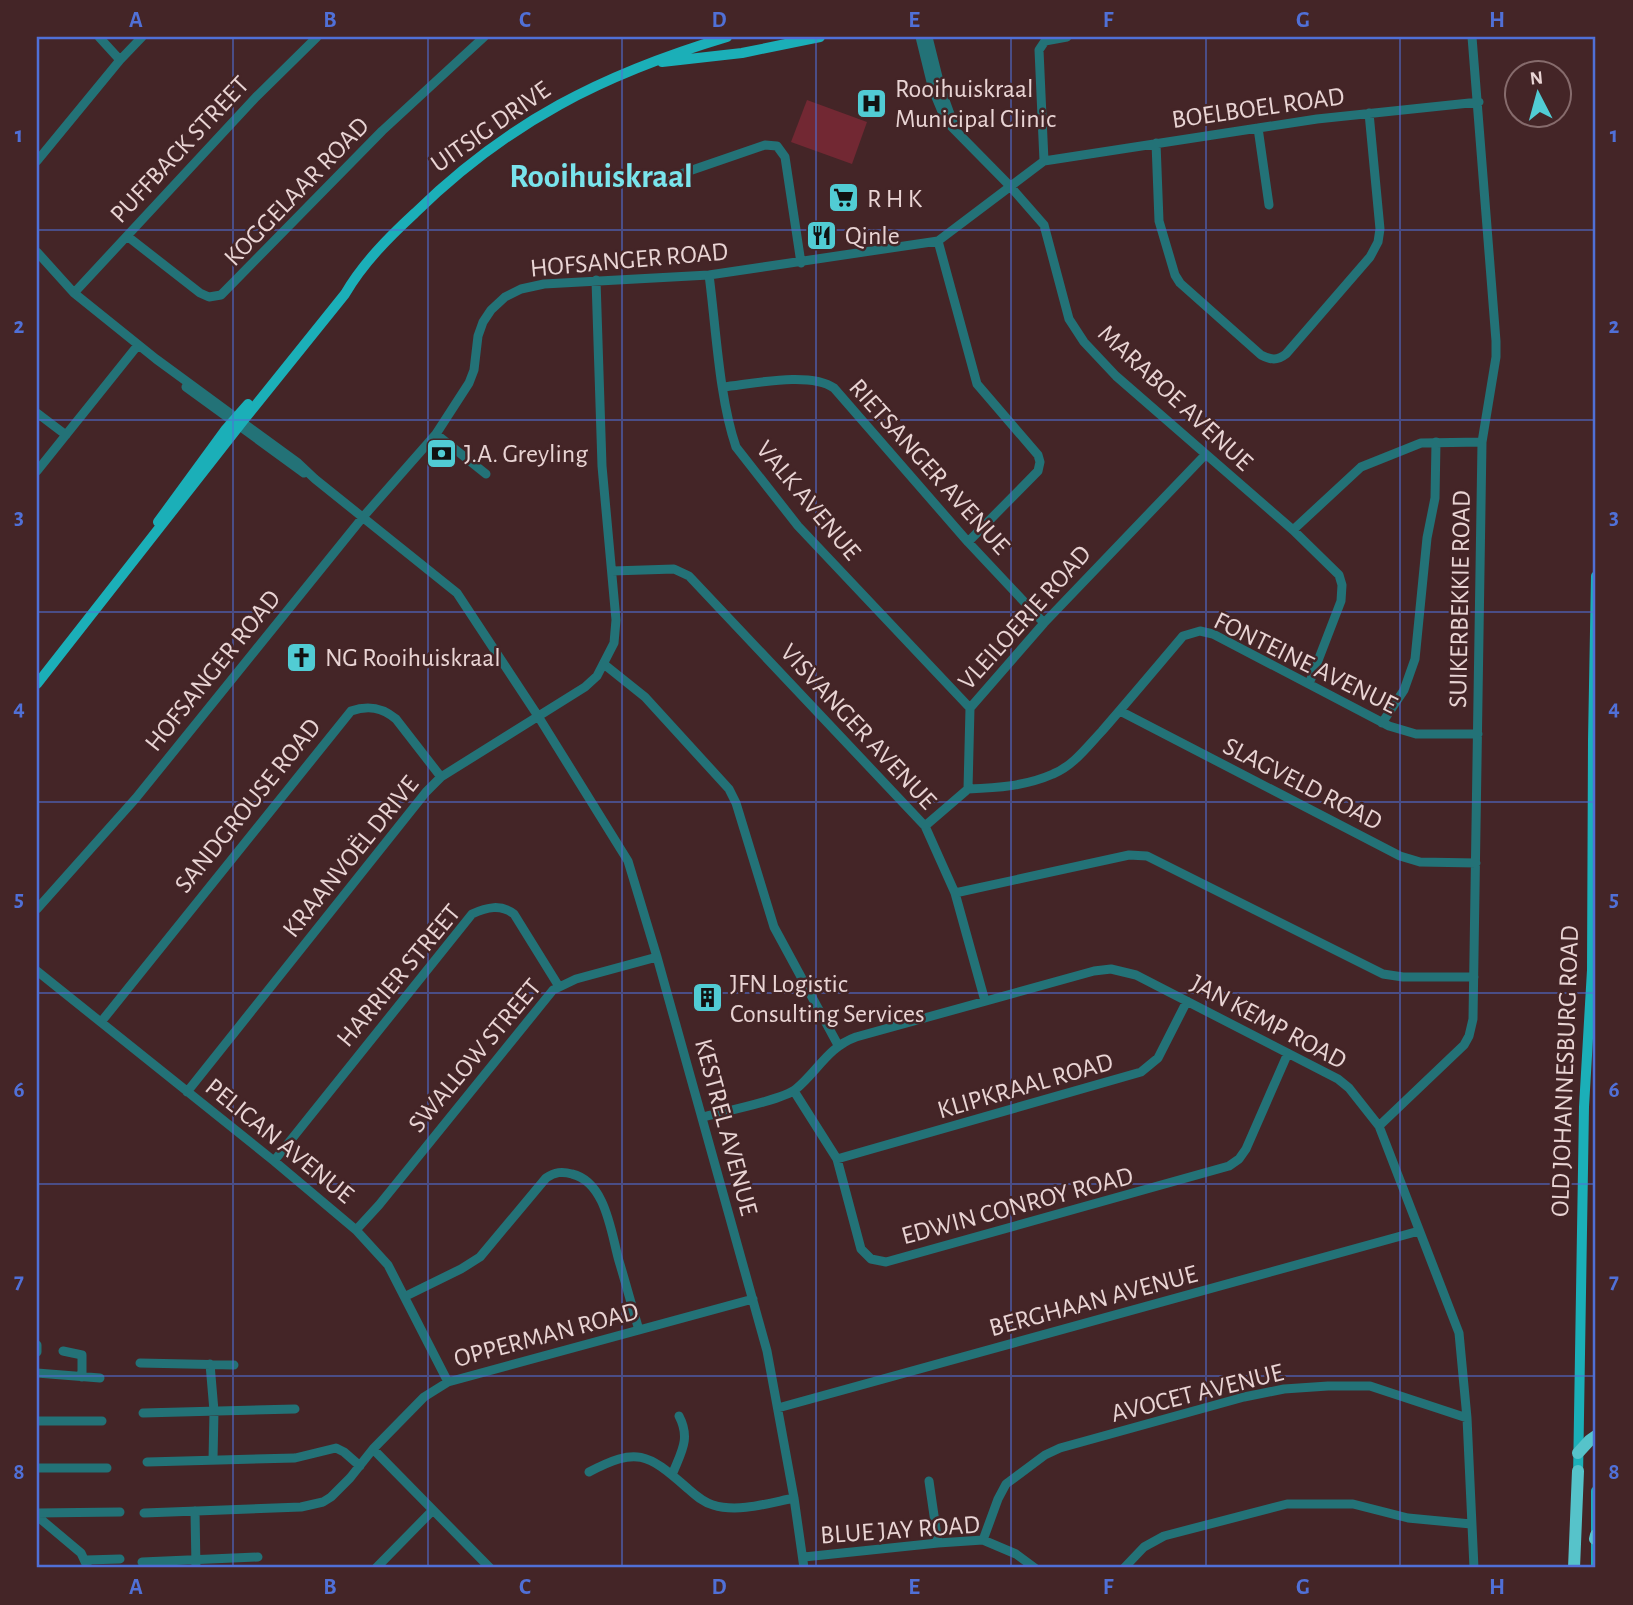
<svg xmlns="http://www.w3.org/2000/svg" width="1633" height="1605" viewBox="0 0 1633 1605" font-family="'Alegreya Sans',sans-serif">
  <rect width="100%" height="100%" fill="#442527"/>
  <path fill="#722833" d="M 807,100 L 867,122 L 852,164 L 791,142 Z"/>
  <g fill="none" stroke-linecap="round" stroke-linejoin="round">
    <path stroke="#237277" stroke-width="9" d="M 99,37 L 120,60
      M 920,37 L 933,90 L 946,121 L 1009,185 L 1044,225 L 1069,319 L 1084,342 L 1116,376 L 1293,530 L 1339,575 L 1342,585 L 1341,601 L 1309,684
      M 928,37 L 941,89 L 955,128
      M 1258,128 L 1269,205
      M 1156,143 L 1159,221 L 1175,275 L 1180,283 L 1261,355 C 1271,360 1277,361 1286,354 L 1370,257 L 1378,242 L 1380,229 L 1369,113
      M 37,161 L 120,60 L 142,37
      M 1044,161 L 1317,119 L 1479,102
      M 666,179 L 765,145 L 777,146 L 785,157 L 801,263
      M 127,236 L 200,293 L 209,297 L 221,295 L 382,131 L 484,37
      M 938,241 L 977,384 L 1038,455 L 1040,462 L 1038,471 L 968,542
      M 37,252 L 74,293 L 156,359 L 298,463 L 315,479 L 457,593 L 538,716 L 628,861 L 657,957 L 767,1351 L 794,1498 L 804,1568
      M 709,275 C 716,327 719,398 736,447 L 798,526 L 970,708
      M 74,293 L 256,97 L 317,37
      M 186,387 L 304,473
      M 723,387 C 752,384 810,371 834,388 L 968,542 L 1044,623
      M 37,413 L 66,435
      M 436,434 L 486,474
      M 37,471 L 138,345
      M 1293,530 L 1361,467 L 1421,443 L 1482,442
      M 612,571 L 674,569 L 689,576 L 925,826 L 955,893 L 985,1001
      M 605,665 L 645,697 L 729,789 L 736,803 L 774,927 L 838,1045
      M 1120,711 L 1400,856 L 1420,862 L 1476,863
      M 1382,723 L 1404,690 L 1415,659 L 1427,538 L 1435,498 L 1436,442
      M 968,789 C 997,788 1026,786 1053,774 C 1073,766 1087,747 1102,731 C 1129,700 1156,668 1183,636 L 1200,631 L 1213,634 L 1389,726 L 1416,734 L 1478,734
      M 925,826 L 968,789 L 970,708 L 1044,623 L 1205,455
      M 955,893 L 1129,855 L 1147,856 L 1383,974 L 1403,977 L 1474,977
      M 37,909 L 136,798 L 363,517 L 436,434 L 469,383 L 474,370 L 478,336 L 483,322 L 491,310 L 505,297 L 521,289 L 544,284 L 709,275 L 938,241 L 1044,161 L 1039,50 L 1045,41 L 1067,37
      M 37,971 L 274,1161 L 356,1230 L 388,1265 L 448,1382
      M 101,1022 L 351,711 C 368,705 382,707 396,719 L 441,777
      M 794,1091 L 837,1159 L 861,1249 L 871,1259 L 886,1262 L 1229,1166 L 1239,1159 L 1246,1149 L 1288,1053
      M 187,1092 L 426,792 L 441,777 L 585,687 L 597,676 L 614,643 L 616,620 L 602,466 L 596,280
      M 703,1117 C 722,1112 783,1100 796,1089 C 817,1072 828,1047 856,1037 L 1094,971 L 1111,969 L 1136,975 L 1338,1079 L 1349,1088 L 1379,1126 L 1459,1333 L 1467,1418 L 1474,1568
      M 1379,1126 L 1464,1045 L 1469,1036 L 1473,1019 L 1482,442 L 1496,357 L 1496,341 L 1472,37
      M 837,1159 L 1141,1072 L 1158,1058 L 1187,1001
      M 274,1161 L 472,914 C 487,907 501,904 514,914 L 558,985
      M 356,1230 L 379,1205 L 553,990 L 576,979 L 657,957
      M 406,1296 L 461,1269 L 480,1257 L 546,1178 C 555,1172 562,1171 572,1174 C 606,1182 611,1233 619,1261 C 626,1284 632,1307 639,1330
      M 37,1345 L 37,1352
      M 63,1351 L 82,1355 L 82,1377
      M 140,1363 L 234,1365
      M 210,1364 L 214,1411 L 213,1460
      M 37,1373 L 100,1378
      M 778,1408 L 1419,1231
      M 143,1413 L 295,1409
      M 37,1421 L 102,1421
      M 373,1449 L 490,1568
      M 147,1462 L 295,1458 L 336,1448 L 344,1452 L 360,1466
      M 37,1468 L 107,1468
      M 589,1472 C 637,1447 647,1453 686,1487 C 694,1494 702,1502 713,1505 C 738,1513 769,1503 794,1498
      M 672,1475 C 681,1452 691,1439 679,1416
      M 929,1481 L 938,1543
      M 195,1511 L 196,1568
      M 37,1513 L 120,1512
      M 144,1513 L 301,1507 L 323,1502 L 331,1497 L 350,1478 L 373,1449 L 424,1397 L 448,1382 L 753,1299
      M 37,1516 L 81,1553 L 88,1568
      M 983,1540 L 998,1499 L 1006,1484 L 1045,1455 L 1060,1448 L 1244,1397 L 1284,1389 L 1328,1386 L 1370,1386 L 1467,1418
      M 804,1557 L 938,1543 L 983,1540 L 1016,1554 L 1035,1568
      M 86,1560 L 120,1559
      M 142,1562 L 258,1557
      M 376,1568 L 432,1511
      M 1124,1568 L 1144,1547 L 1164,1536 L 1287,1504 L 1353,1504 L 1408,1518 L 1471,1524"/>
    <path stroke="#1bafb8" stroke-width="10" d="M 662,62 L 742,53 L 820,37
      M 158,522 L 226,429 L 248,404
      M 37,684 L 243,421 L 345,294 C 363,263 389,237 415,213 C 508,122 603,74 727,37
      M 1578,1478 L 1584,1107 L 1592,970 L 1593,740 L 1596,576
      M 1596,1568 L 1596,1491"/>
    <path stroke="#56c3ca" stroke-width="12" d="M 1578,1453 L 1589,1441 L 1596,1436
      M 1595,1539 L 1596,1535
      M 1574,1568 L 1578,1471"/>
  </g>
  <path fill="none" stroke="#5070d7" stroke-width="2" stroke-opacity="0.55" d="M 233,37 L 233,1568M 428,37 L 428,1568M 622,37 L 622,1568M 816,37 L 816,1568M 1011,37 L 1011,1568M 1206,37 L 1206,1568M 1400,37 L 1400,1568M 37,230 L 1596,230M 37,420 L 1596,420M 37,612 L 1596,612M 37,802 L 1596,802M 37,993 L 1596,993M 37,1184 L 1596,1184M 37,1376 L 1596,1376"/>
  <defs>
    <symbol id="hospital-square" viewBox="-11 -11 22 22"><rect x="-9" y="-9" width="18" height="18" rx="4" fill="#51ccd4" stroke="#442527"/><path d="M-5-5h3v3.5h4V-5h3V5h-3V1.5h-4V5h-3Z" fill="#111"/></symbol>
    <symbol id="supermarket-square" viewBox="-11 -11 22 22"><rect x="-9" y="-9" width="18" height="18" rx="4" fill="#51ccd4" stroke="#442527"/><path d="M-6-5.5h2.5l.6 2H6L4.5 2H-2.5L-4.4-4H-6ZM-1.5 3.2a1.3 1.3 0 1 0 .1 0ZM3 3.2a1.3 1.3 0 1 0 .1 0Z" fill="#111"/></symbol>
    <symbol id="restaurant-square" viewBox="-11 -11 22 22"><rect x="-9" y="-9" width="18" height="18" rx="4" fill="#51ccd4" stroke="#442527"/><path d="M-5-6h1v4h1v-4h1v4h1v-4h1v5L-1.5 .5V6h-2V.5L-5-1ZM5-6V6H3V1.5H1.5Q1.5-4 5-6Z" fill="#111"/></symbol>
    <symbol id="bank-square" viewBox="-11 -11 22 22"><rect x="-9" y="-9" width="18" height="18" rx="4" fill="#51ccd4" stroke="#442527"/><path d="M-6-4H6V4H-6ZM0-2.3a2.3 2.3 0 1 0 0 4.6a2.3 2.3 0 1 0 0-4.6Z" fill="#111"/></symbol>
    <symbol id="church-square" viewBox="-11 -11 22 22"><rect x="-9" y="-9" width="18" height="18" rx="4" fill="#51ccd4" stroke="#442527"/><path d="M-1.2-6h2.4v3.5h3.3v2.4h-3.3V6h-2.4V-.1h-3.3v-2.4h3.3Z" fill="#111"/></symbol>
    <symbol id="building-square" viewBox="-11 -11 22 22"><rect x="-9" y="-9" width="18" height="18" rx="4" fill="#51ccd4" stroke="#442527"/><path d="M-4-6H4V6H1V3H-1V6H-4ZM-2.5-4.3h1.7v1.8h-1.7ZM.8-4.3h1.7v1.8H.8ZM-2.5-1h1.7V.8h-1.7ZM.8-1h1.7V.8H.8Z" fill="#111"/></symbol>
  </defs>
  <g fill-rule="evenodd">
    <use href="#hospital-square" x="854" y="86" width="35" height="35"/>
    <use href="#supermarket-square" x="826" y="180" width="35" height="35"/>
    <use href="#restaurant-square" x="804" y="218" width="35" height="35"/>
    <use href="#bank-square" x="424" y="436" width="35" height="35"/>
    <use href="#church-square" x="284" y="640" width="35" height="35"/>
    <use href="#building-square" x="690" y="980" width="35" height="35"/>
  </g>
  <g text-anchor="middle" stroke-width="5" stroke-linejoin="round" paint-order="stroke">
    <g font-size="26" fill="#e9d4d4" stroke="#442527" text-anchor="start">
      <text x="895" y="97">Rooihuiskraal<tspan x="895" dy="30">Municipal Clinic</tspan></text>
      <text x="867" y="207">R H K</text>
      <text x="845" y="244">Qinle</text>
      <text x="464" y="462">J.A. Greyling</text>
      <text x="325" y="666">NG Rooihuiskraal</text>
      <text x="730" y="992">JFN Logistic<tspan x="730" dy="30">Consulting Services</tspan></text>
    </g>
    <g font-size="26" fill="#e9d4d4" stroke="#442527">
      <text transform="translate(1258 107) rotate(-8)" y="9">BOELBOEL ROAD</text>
      <text transform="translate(490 126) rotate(-35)" y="9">UITSIG DRIVE</text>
      <text transform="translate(179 149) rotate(-47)" y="9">PUFFBACK STREET</text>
      <text transform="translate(296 191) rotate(-46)" y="9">KOGGELAAR ROAD</text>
      <text transform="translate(629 259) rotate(-5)" y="9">HOFSANGER ROAD</text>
      <text transform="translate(1176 397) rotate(43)" y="9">MARABOE AVENUE</text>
      <text transform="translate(930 466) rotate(48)" y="9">RIETSANGER AVENUE</text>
      <text transform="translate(809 500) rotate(50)" y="9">VALK AVENUE</text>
      <text transform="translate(1459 599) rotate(-89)" y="9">SUIKERBEKKIE ROAD</text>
      <text transform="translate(1024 617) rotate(-48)" y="9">VLEILOERIE ROAD</text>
      <text transform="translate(1306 662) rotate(26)" y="9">FONTEINE AVENUE</text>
      <text transform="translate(212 670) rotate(-51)" y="9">HOFSANGER ROAD</text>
      <text transform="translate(859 726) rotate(47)" y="9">VISVANGER AVENUE</text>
      <text transform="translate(1303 783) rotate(27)" y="9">SLAGVELD ROAD</text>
      <text transform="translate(247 805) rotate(-51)" y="9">SANDGROUSE ROAD</text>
      <text transform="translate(350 856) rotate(-51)" y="9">KRAANVOËL DRIVE</text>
      <text transform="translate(398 975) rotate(-50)" y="9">HARRIER STREET</text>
      <text transform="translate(1269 1021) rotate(28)" y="9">JAN KEMP ROAD</text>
      <text transform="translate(474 1055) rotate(-50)" y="9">SWALLOW STREET</text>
      <text transform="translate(1564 1071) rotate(-88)" y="9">OLD JOHANNESBURG ROAD</text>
      <text transform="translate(1025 1085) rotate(-16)" y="9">KLIPKRAAL ROAD</text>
      <text transform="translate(727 1127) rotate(75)" y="9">KESTREL AVENUE</text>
      <text transform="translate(280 1140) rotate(39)" y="9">PELICAN AVENUE</text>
      <text transform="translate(1017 1205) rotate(-15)" y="9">EDWIN CONROY ROAD</text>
      <text transform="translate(1093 1300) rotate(-15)" y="9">BERGHAAN AVENUE</text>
      <text transform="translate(546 1334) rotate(-15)" y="9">OPPERMAN ROAD</text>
      <text transform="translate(1197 1392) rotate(-14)" y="9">AVOCET AVENUE</text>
      <text transform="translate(900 1529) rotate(-4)" y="9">BLUE JAY ROAD</text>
    </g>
    <g font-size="33" font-weight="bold" fill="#79e4ec" stroke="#442527">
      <text x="601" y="187">Rooihuiskraal</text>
    </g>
  </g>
  <rect width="1633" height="1605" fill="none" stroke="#442527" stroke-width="77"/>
  <g transform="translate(1538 94) rotate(354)"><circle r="33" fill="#442527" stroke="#866b6c" stroke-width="2"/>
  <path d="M0-5L12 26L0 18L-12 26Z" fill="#51ccd4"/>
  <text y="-10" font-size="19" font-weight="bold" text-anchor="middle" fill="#e9d4d4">N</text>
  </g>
  <rect x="38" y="38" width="1556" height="1528" fill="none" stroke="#5070d7" stroke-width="2.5"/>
  <g font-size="23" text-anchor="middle" font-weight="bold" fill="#5070d7">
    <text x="136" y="27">A</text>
    <text x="330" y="27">B</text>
    <text x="525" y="27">C</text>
    <text x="719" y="27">D</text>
    <text x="914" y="27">E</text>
    <text x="1108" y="27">F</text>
    <text x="1303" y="27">G</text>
    <text x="1497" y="27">H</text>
    <text x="19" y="142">1</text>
    <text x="1614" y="142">1</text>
    <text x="19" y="333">2</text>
    <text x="1614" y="333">2</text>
    <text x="19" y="524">3</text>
    <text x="1614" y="524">3</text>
    <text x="19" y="715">4</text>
    <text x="1614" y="715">4</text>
    <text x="19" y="906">5</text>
    <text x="1614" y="906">5</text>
    <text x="19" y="1097">6</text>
    <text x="1614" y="1097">6</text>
    <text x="19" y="1288">7</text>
    <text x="1614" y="1288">7</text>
    <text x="19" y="1479">8</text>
    <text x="1614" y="1479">8</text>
    <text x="136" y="1594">A</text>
    <text x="330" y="1594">B</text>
    <text x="525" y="1594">C</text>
    <text x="719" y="1594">D</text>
    <text x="914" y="1594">E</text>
    <text x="1108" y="1594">F</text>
    <text x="1303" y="1594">G</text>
    <text x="1497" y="1594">H</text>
  </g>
</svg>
